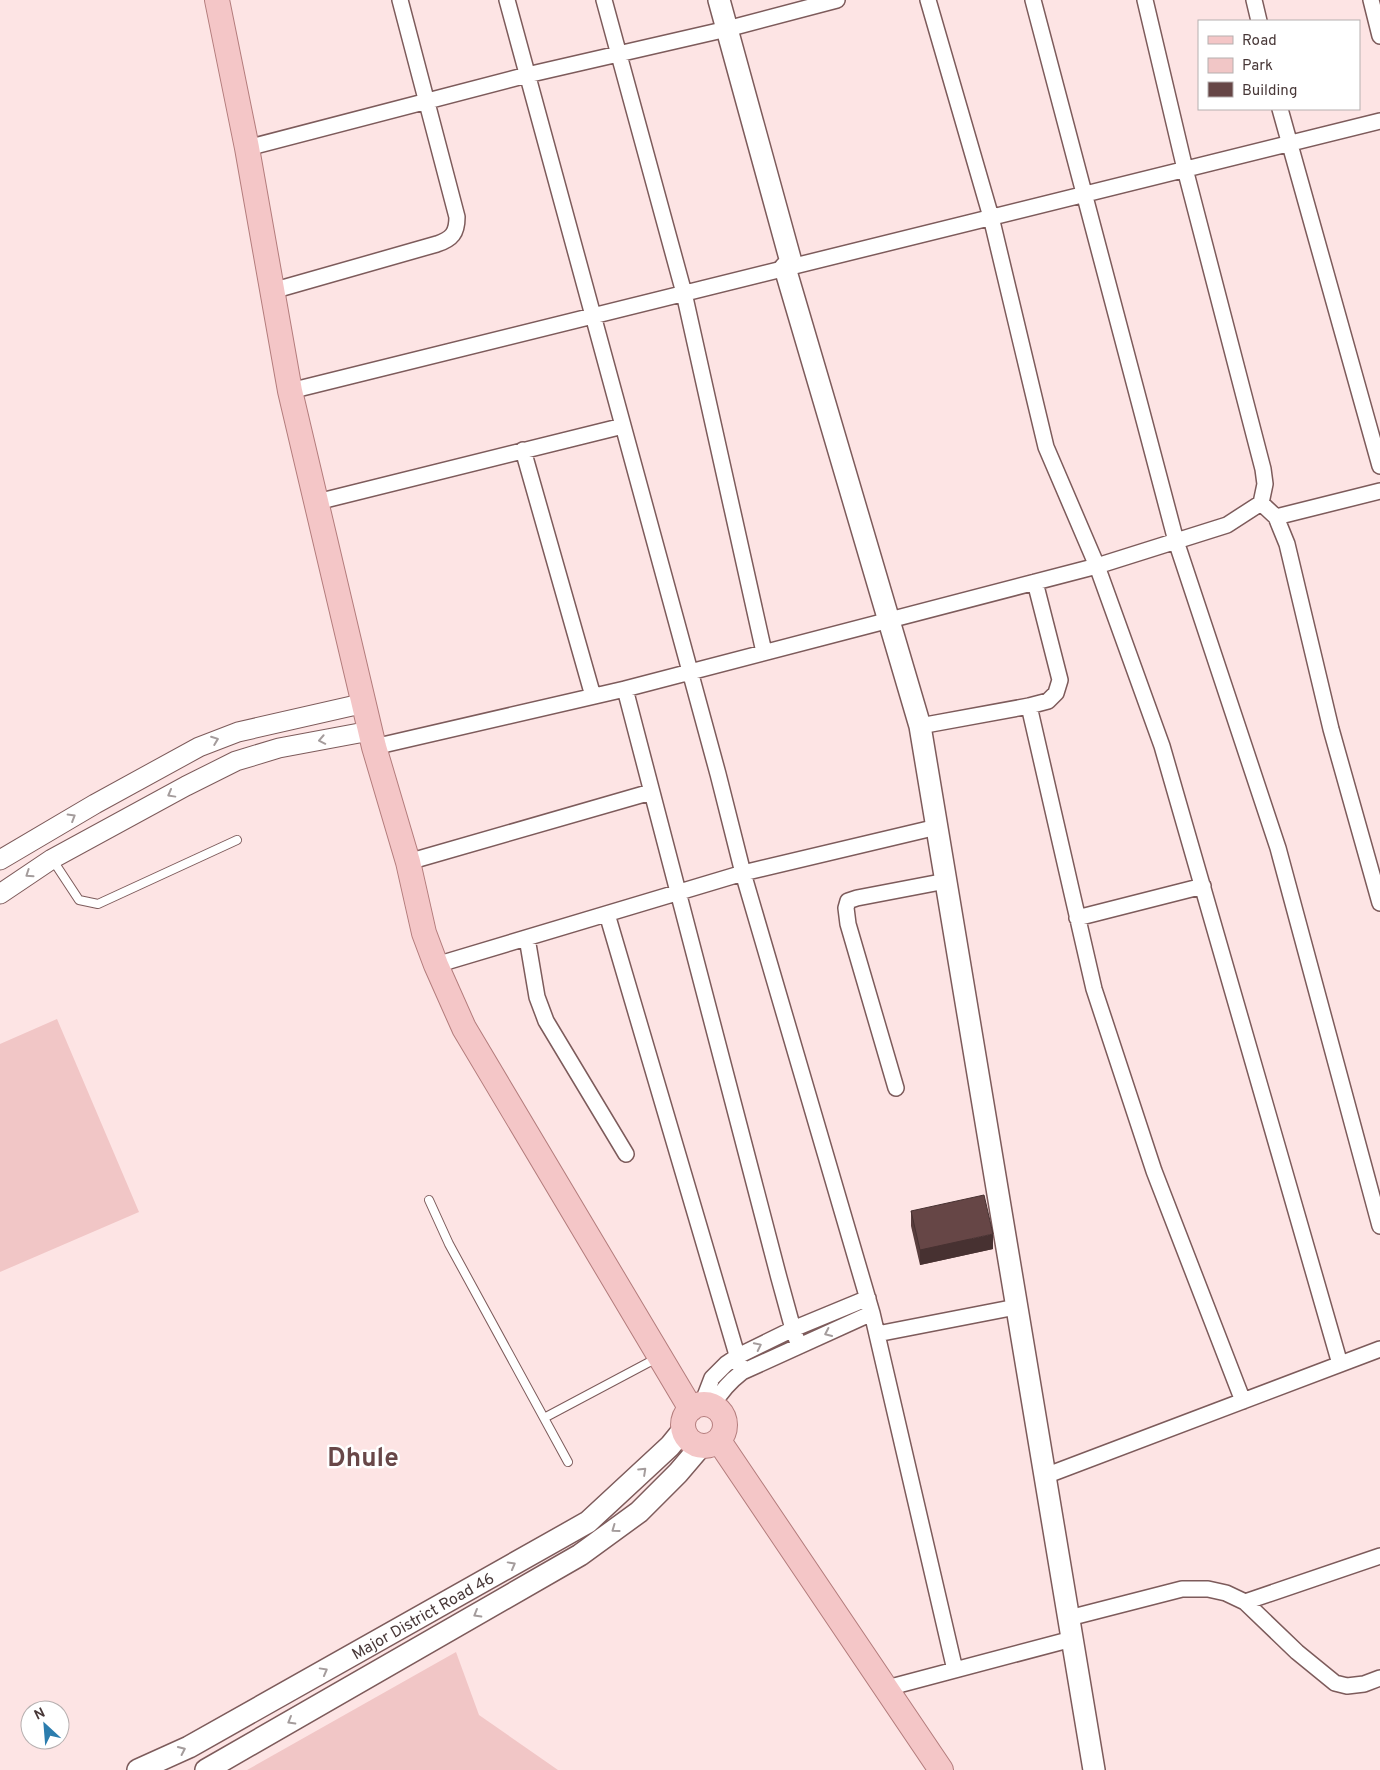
<svg xmlns="http://www.w3.org/2000/svg" width="1380" height="1770" viewBox="0 0 1380 1770" font-family="Overpass,sans-serif">
  <rect width="100%" height="100%" fill="#fde4e4"/>
  <path fill="#f1c6c6" d="M 57,1019 L 139,1212 L 0,1272 L 0,1044 Z
    M 456,1652 L 479,1715 L 558,1770 L 247,1770 Z"/>
  <g fill="none" stroke-linecap="round" stroke-linejoin="round">
    <defs>
      <path id="service" d="M 52,859 L 79,900 L 98,904 L 237,840
        M 429,1200 L 449,1244 L 568,1462
        M 544,1418 L 657,1358"/>
      <path id="minor" d="M 507,0 L 718,774 L 743,873 L 872,1313 L 955,1670
        M 604,0 L 684,293 L 764,652
        M 928,0 L 991,217 L 1046,447 L 1097,566 L 1162,746 L 1340,1364
        M 1033,0 L 1176,541 L 1278,848 L 1380,1226
        M 1254,0 L 1259,21
        M 1371,0 L 1380,36
        M 1280,109 L 1380,466
        M 247,148 L 527,75 L 727,29 L 837,0
        M 272,291 L 437,244 C 452,239 457,233 457,217 L 400,0
        M 290,391 L 1380,121
        M 523,450 L 593,696
        M 317,502 L 623,426
        M 1261,503 L 1276,517 L 1287,544 L 1331,729 L 1380,903
        M 1276,517 L 1380,491
        M 625,689 L 779,1278 L 793,1329 L 799,1346
        M 1029,706 L 1094,989 L 1154,1171 L 1243,1401
        M 920,726 L 1029,706 L 1048,701 L 1056,693 L 1060,680 L 1035,582
        M 374,747 L 625,689 L 1097,566 L 1227,525 L 1261,503 L 1265,484 L 1263,469 L 1185,169 L 1145,0
        M 408,862 L 651,792
        M 607,914 L 742,1372
        M 1077,918 L 1203,886
        M 527,938 L 537,997 L 546,1021 L 626,1154
        M 436,965 L 743,873 L 937,827
        M 896,1088 L 848,924 L 846,908 L 848,901 L 857,898 L 946,881
        M 877,1334 L 1016,1307
        M 702,1404 L 712,1378 L 726,1364 L 738,1356 L 793,1329 L 868,1298
        M 713,1405 C 721,1391 729,1382 742,1372 L 872,1313
        M 1045,1476 L 1380,1349
        M 1245,1602 L 1380,1556
        M 1069,1618 L 1182,1589 L 1208,1589 L 1226,1593 L 1245,1602 L 1297,1652 L 1335,1683 L 1347,1686 L 1364,1684 L 1380,1678
        M 887,1688 L 1072,1639"/>
      <path id="tertiary" d="M 0,860 L 95,804 L 199,747 L 238,732 L 365,703
        M 0,894 L 52,859 L 186,786 L 236,761 L 279,748 L 370,731"/>
      <g id="secondary">
        <path d="M 719,0 L 791,262 L 785,268 L 920,726 L 1094,1770"/>
        <path id="s1" d="M 138,1770 L 189,1747 L 588,1522 L 670,1446 L 683,1430"/>
        <path d="M 206,1770 L 580,1555 L 639,1512 L 678,1473 L 701,1446"/>
      </g>
      <path id="primary" d="M 217,0 L 247,148 L 290,391 L 374,747 L 408,862 L 424,933 L 436,965 L 464,1028 L 691,1409
        M683 1425a21 21 0 1 1 42 0a21 21 0 1 1-42 0Z
        M 719,1441 L 941,1770"/>
    </defs>
    <use href="#service" stroke="#7d5b5b" stroke-width="10"/>
    <use href="#minor" stroke="#7d5b5b" stroke-width="18"/>
    <use href="#tertiary" stroke="#7d5b5b" stroke-width="21"/>
    <use href="#secondary" stroke="#7d5b5b" stroke-width="24"/>
    <use href="#primary" stroke="#b37c7c" stroke-width="26"/>
    <use href="#service" stroke="#fff" stroke-width="8"/>
    <use href="#minor" stroke="#fff" stroke-width="15"/>
    <use href="#tertiary" stroke="#fff" stroke-width="19"/>
    <use href="#secondary" stroke="#fff" stroke-width="21"/>
    <use href="#primary" stroke="#f4c6c7" stroke-width="24"/>
  </g>
  <path fill="#583c3c" d="M 911,1211 L 993,1249 L 920,1265 L 911,1226 Z"/>
  <path fill="#473131" d="M 993,1234 L 993,1249 L 920,1265 L 920,1250 Z"/>
  <path fill="#664646" stroke="#473131" d="M 984,1195 L 993,1234 L 920,1250 L 911,1211 Z"/>
  <defs><path id="oneway-chevron" d="M-2-3.5L2.5 0L-2 3.5" fill="none" stroke-width="1.6" stroke-linecap="round" stroke-linejoin="round" transform="scale(1.25)"/></defs>
  <g stroke="#a49c9c">
    <use href="#oneway-chevron" transform="translate(215 740) rotate(-21)"/>
    <use href="#oneway-chevron" transform="translate(322 740) rotate(169)"/>
    <use href="#oneway-chevron" transform="translate(171 794) rotate(151)"/>
    <use href="#oneway-chevron" transform="translate(72 817) rotate(-31)"/>
    <use href="#oneway-chevron" transform="translate(29 874) rotate(146)"/>
    <use href="#oneway-chevron" transform="translate(828 1333) rotate(155)"/>
    <use href="#oneway-chevron" transform="translate(758 1346) rotate(-26)"/>
    <use href="#oneway-chevron" transform="translate(643 1471) rotate(-43)"/>
    <use href="#oneway-chevron" transform="translate(615 1529) rotate(144)"/>
    <use href="#oneway-chevron" transform="translate(512 1565) rotate(-29)"/>
    <use href="#oneway-chevron" transform="translate(477 1614) rotate(150)"/>
    <use href="#oneway-chevron" transform="translate(324 1671) rotate(-29)"/>
    <use href="#oneway-chevron" transform="translate(291 1721) rotate(150)"/>
    <use href="#oneway-chevron" transform="translate(182 1750) rotate(-25)"/>
  </g>
  <g text-anchor="middle" stroke-width="5" stroke-linejoin="round" paint-order="stroke">
    <g font-size="16" fill="#483838" stroke="#fff">
      <text dy="6" stroke="none"><textPath href="#s1" startOffset="324">Major District Road 46</textPath></text>
    </g>
    <g font-size="26" font-weight="bold" fill="#684748" stroke="#fff">
      <text x="363" y="1466">Dhule</text>
    </g>
  </g>
  <rect x="1198" y="20" width="162" height="90" fill="#ffffff" stroke="#b6afaf"/>
  <rect x="1208" y="36" width="25" height="8" fill="#f4c6c7" stroke="#b6afaf"/>
  <text x="1242" y="45" font-size="15" fill="#483838">Road</text>
  <rect x="1208" y="58" width="25" height="15" fill="#f1c6c6" stroke="#b6afaf"/>
  <text x="1242" y="70" font-size="15" fill="#483838">Park</text>
  <rect x="1208" y="82" width="25" height="15" fill="#664646" stroke="#b6afaf"/>
  <text x="1242" y="95" font-size="15" fill="#483838">Building</text>
  <g transform="translate(45 1725) rotate(334)"><circle r="24" fill="#ffffff" stroke="#b6afaf"/>
  <path d="M0-4L9 19L0 12L-9 19Z" fill="#2c7dae"/>
  <text y="-8" font-size="14" font-weight="bold" text-anchor="middle" fill="#483838">N</text>
  </g>
</svg>
